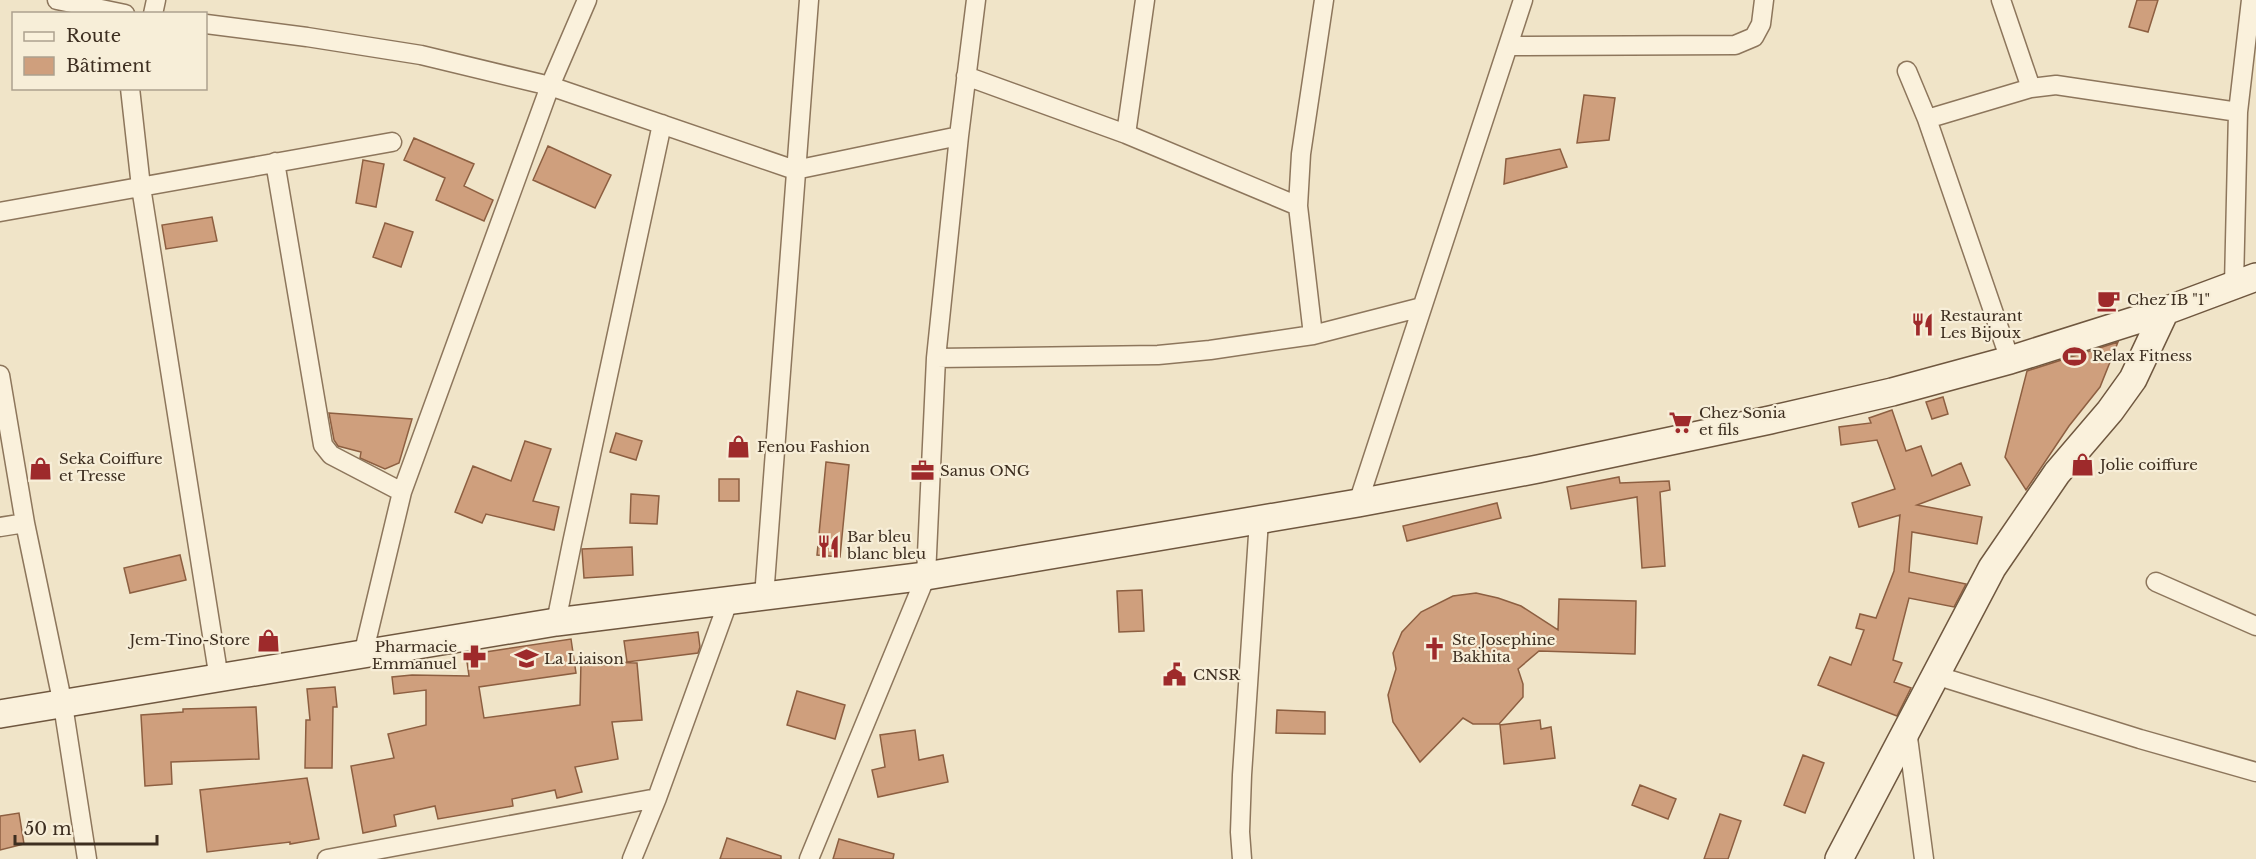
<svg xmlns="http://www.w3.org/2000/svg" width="2256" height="859" viewBox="0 0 2256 859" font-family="'Libre Baskerville',serif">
  <rect width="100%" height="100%" fill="#f0e4c8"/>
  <path fill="#cf9f7d" stroke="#8d5f41" stroke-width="1.5" d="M 2137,0 L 2158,0 L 2148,32 L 2129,27 Z
    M 1584,95 L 1615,98 L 1609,140 L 1577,143 Z
    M 414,138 L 474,164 L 464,186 L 493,200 L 484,221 L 436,200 L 445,178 L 404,160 Z
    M 548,146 L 611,175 L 595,208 L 533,180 Z
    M 1560,149 L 1567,167 L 1504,184 L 1506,159 Z
    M 363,160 L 384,164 L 376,207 L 356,203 Z
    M 212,217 L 217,241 L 166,249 L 162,225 Z
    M 385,223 L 413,232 L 401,267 L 373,257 Z
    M 2118,342 L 2100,387 L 2069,426 L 2026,490 L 2005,457 L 2027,371 Z
    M 1943,397 L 1948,414 L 1932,419 L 1926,402 Z
    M 1892,410 L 1906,451 L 1921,446 L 1932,476 L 1961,463 L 1970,485 L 1917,505 L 1982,517 L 1977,544 L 1912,532 L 1909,572 L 1966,584 L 1954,607 L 1909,598 L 1893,660 L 1902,663 L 1894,682 L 1911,688 L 1897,716 L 1818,685 L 1830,657 L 1851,665 L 1864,630 L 1856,628 L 1860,614 L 1876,618 L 1894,571 L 1900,515 L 1859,527 L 1852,503 L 1895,489 L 1877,440 L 1841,445 L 1839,427 L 1871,423 L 1869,418 Z
    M 329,413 L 412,419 L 399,463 L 385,469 L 360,458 L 361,452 L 338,446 L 334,440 Z
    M 616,433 L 642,441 L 636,460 L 610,452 Z
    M 525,441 L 551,449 L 533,501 L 559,507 L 554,530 L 486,514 L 482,523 L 455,512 L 473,466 L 511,481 Z
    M 826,462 L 849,465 L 840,557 L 817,555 Z
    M 1619,477 L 1620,483 L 1669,481 L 1670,490 L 1660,492 L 1665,566 L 1642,568 L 1637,497 L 1571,509 L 1567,487 Z
    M 719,479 L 739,479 L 739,501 L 719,501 Z
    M 631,494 L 659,496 L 657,524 L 630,523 Z
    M 1497,503 L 1501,518 L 1407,541 L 1403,526 Z
    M 632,547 L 633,575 L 584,578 L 582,549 Z
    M 180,555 L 186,580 L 130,593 L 124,568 Z
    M 1142,590 L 1144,631 L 1119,632 L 1117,591 Z
    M 1476,593 L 1498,598 L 1521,606 L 1558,630 L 1559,599 L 1636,601 L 1635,654 L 1539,651 L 1518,669 L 1523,684 L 1523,697 L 1499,724 L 1473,724 L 1463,718 L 1420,762 L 1393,722 L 1388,695 L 1396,669 L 1393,653 L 1402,632 L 1421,612 L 1453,596 Z
    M 698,632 L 700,647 L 698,653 L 627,662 L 624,641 Z
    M 571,639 L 576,673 L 479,687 L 484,718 L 580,705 L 581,661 L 637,663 L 642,720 L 612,722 L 618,759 L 575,767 L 582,792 L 557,798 L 555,790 L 512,799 L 513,806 L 438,819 L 435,806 L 394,815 L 396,826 L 363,833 L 351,766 L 394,758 L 388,734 L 426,725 L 426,690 L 394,694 L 392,677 L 412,675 L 469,676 L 466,655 Z
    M 335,687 L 337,707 L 333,707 L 332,768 L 305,768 L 306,720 L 310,720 L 307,689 Z
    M 797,691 L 845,705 L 835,739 L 787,725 Z
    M 256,707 L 259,759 L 171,762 L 172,784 L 145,786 L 141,715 L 183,712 L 183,709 Z
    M 1277,710 L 1325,712 L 1325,734 L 1276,733 Z
    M 1540,720 L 1541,729 L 1551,727 L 1555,758 L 1504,764 L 1500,725 Z
    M 915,730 L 919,760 L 943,755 L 948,782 L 878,797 L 872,770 L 885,767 L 880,735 Z
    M 1803,755 L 1824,763 L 1805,813 L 1784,805 Z
    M 307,778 L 319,839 L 290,844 L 290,842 L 207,852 L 200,790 Z
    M 1640,785 L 1676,799 L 1668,819 L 1632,805 Z
    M 19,813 L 24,844 L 0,850 L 0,816 Z
    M 1720,814 L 1741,821 L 1728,859 L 1704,859 Z
    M 727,838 L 781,856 L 781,859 L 720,859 Z
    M 839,839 L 894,854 L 893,859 L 833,859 Z"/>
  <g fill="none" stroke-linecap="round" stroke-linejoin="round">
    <defs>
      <path id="street" d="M 57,0 L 125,14
        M 2001,0 L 2031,88 L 2056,85 L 2238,112
        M 153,14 L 156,0
        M 206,24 L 307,37 L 421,55 L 550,86 L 795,170 L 959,136
        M 1509,46 L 1735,45 L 1754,37 L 1761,24 L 1764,0
        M 1907,71 L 1927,119 L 2010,360
        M 966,76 L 1126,134 L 1298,206
        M 130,88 L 141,187 L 219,679
        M 1927,119 L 2031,88
        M 1126,134 L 1145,0
        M 275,162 L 323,445 L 331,455 L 402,492
        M 0,212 L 392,142
        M 2234,285 L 2238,112 L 2251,0
        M 1313,335 L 1298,206 L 1301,154 L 1324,0
        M 936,358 L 1158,355 L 1210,350 L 1313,335 L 1422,307
        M 0,375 L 25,523 L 63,705 L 87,859
        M 1358,503 L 1523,0
        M 0,527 L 25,523
        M 2156,582 L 2256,626
        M 764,597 L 809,0
        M 556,622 L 572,543 L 662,124
        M 363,655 L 402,492 L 550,86 L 587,0
        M 1935,675 L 2140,739 L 2256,772
        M 1907,730 L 1924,859
        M 327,859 L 657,798
        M 632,859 L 657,798 L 728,602
        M 809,859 L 926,576 L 936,358 L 959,136 L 976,0
        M 1242,859 L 1240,832 L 1242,775 L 1259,520"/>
      <path id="secondary" d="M 0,714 L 556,622 L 926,576 L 1358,503 L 1538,469 L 1770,420 L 1892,392 L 2010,360 L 2165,311 L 2256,277
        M 1839,859 L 1992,568 L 2057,473 L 2110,411 L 2133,379 L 2165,311"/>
    </defs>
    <use href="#street" stroke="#8d765c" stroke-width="21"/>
    <use href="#secondary" stroke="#6f573f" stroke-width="30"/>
    <use href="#street" stroke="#faf1dc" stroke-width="18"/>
    <use href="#secondary" stroke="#faf1dc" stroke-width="27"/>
  </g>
  <defs>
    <symbol id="cafe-bare" viewBox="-9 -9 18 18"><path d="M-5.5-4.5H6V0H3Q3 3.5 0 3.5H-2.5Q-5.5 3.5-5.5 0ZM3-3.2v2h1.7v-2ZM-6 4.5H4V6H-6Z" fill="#9e2a2b" stroke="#f7eed8" stroke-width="2.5" paint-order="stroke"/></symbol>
    <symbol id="restaurant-bare" viewBox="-9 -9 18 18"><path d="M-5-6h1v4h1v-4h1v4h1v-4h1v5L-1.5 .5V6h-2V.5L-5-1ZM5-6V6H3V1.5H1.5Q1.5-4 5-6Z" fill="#9e2a2b" stroke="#f7eed8" stroke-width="2.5" paint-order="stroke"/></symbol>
    <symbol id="stadium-bare" viewBox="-9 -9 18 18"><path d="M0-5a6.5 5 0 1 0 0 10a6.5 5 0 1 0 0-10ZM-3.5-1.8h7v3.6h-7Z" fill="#9e2a2b" stroke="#f7eed8" stroke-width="2.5" paint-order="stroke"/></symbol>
    <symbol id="supermarket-bare" viewBox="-9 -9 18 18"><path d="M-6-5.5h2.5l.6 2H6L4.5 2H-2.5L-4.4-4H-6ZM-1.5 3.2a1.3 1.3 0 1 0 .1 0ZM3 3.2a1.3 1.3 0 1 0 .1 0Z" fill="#9e2a2b" stroke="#f7eed8" stroke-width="2.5" paint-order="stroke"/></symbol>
    <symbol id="shop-bare" viewBox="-9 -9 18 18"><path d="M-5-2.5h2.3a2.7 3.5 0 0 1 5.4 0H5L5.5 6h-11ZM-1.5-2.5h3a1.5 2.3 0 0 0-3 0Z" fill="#9e2a2b" stroke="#f7eed8" stroke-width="2.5" paint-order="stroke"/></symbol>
    <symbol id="office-bare" viewBox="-9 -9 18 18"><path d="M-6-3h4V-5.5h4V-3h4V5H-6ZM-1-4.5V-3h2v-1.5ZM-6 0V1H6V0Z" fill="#9e2a2b" stroke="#f7eed8" stroke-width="2.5" paint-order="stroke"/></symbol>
    <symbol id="church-bare" viewBox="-9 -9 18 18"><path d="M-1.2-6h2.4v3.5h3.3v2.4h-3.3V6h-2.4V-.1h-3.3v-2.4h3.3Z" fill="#9e2a2b" stroke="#f7eed8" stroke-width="2.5" paint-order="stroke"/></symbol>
    <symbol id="pharmacy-bare" viewBox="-9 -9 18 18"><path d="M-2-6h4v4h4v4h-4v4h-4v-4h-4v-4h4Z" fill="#9e2a2b" stroke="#f7eed8" stroke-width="2.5" paint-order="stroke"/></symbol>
    <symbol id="school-bare" viewBox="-9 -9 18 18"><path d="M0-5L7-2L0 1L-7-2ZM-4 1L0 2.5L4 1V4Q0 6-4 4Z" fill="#9e2a2b" stroke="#f7eed8" stroke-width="2.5" paint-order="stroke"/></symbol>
    <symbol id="civic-bare" viewBox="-9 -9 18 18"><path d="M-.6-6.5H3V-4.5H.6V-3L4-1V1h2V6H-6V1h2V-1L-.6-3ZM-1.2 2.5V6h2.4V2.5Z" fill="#9e2a2b" stroke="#f7eed8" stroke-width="2.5" paint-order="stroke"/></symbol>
  </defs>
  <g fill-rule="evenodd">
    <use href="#cafe-bare" x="2092" y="284" width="33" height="33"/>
    <use href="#restaurant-bare" x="1906" y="308" width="33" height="33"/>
    <use href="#stadium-bare" x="2058" y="340" width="33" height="33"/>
    <use href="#supermarket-bare" x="1664" y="406" width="33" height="33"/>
    <use href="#shop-bare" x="722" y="430" width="33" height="33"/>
    <use href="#shop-bare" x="2066" y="448" width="33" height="33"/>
    <use href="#shop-bare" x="24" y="452" width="33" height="33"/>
    <use href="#office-bare" x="906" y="454" width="33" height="33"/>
    <use href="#restaurant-bare" x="812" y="530" width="33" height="33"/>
    <use href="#shop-bare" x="252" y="624" width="33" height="33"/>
    <use href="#church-bare" x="1418" y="632" width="33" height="33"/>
    <use href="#pharmacy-bare" x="458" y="640" width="33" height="33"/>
    <use href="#school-bare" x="510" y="642" width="33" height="33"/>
    <use href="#civic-bare" x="1158" y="658" width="33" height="33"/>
  </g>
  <g text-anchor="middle" stroke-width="4.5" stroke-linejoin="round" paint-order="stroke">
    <g font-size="15" fill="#3d2e20" stroke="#f7eed8" text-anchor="start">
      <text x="2127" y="305">Chez IB "1"</text>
      <text x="1940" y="321">Restaurant<tspan x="1940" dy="17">Les Bijoux</tspan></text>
      <text x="2092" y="361">Relax Fitness</text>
      <text x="1699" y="418">Chez Sonia<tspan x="1699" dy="17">et fils</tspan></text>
      <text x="757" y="452">Fenou Fashion</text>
      <text x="59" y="464">Seka Coiffure<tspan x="59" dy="17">et Tresse</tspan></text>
      <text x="2100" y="470">Jolie coiffure</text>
      <text x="940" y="476">Sanus ONG</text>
      <text x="847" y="542">Bar bleu<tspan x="847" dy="17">blanc bleu</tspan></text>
      <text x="250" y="645" text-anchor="end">Jem-Tino-Store</text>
      <text x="1452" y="645">Ste Josephine<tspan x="1452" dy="17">Bakhita</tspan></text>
      <text x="457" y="652" text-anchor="end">Pharmacie<tspan x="457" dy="17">Emmanuel</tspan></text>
      <text x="544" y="664">La Liaison</text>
      <text x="1193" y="680">CNSR</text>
    </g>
  </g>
  <rect x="12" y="12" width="195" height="78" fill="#f7eed8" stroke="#ada18e" stroke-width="1.5"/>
  <rect x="24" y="32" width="30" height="9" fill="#faf1dc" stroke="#ada18e" stroke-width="1.5"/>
  <text x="66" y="42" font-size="18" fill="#3d2e20">Route</text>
  <rect x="24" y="57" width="30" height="18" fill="#cf9f7d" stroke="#ada18e" stroke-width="1.5"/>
  <text x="66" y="72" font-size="18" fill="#3d2e20">Bâtiment</text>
  <path d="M15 835v9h142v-9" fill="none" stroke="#3d2e20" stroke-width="3"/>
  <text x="24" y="835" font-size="18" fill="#3d2e20" stroke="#f7eed8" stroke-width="4.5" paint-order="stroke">50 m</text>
</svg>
